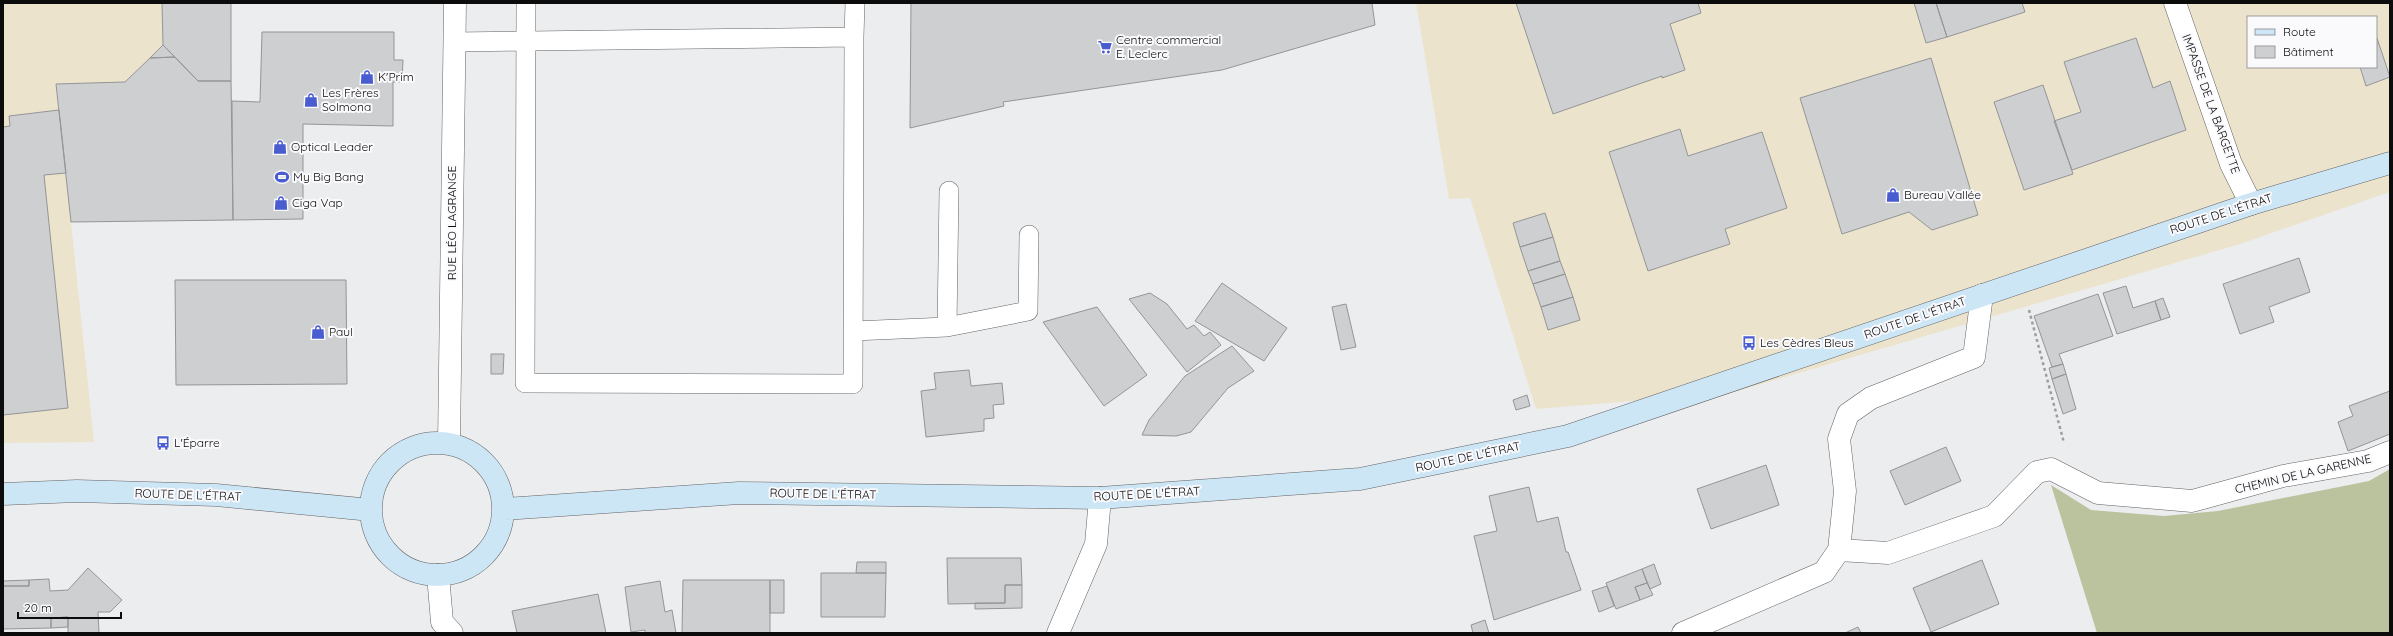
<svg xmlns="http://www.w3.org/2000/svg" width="2393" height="636" viewBox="0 0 2393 636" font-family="Quicksand,sans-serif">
  <rect width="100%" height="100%" fill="#ecedef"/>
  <path fill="#ece3cd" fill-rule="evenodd" d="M 3,3 L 231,3 L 233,220 L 71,222 L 94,442 L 3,443 Z
    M 1416,3 L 2390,3 L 2390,192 L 2240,244 L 1730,393 L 1536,409 L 1470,198 L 1449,199 ZM 2248,17 L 2376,17 L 2376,67 L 2248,67 Z"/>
  <path fill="#bbc29e" d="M 2390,469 L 2390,633 L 2097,633 L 2051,485 L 2091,510 L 2164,516 L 2218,511 L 2369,481 Z"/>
  <path fill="#cecfd1" stroke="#949597" d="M 162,3 L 231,3 L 231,81 L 198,81 L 163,45 Z
    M 911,3 L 1372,3 L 1375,25 L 1222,70 L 1003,102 L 1004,106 L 910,128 Z
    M 1516,3 L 1698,3 L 1701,13 L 1670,24 L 1685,70 L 1662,78 L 1662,76 L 1553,114 Z
    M 1914,3 L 1936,3 L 1947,37 L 1926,43 Z
    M 1936,3 L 2022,3 L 2025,12 L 1947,37 Z
    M 262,32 L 394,32 L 394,60 L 403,60 L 402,82 L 393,82 L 393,126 L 303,124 L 303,219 L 233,220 L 232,101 L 260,102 Z
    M 2136,38 L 2153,88 L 2170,81 L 2186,130 L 2072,170 L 2054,121 L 2081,112 L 2064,62 Z
    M 2377,38 L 2390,77 L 2366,86 L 2360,67 L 2376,67 Z
    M 163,45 L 175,57 L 150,58 Z
    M 175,57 L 198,81 L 231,81 L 233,220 L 71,222 L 56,84 L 125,82 L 150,58 Z
    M 1931,58 L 1978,215 L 1932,230 L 1909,212 L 1842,234 L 1800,98 Z
    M 2043,85 L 2073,174 L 2024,190 L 1994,102 Z
    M 59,110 L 66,173 L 44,175 L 68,408 L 3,415 L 3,127 L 10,126 L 9,116 Z
    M 1680,129 L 1688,156 L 1762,132 L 1787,208 L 1725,229 L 1730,244 L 1648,271 L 1609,152 Z
    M 1545,213 L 1553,237 L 1520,247 L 1513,223 Z
    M 1553,237 L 1560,261 L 1528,271 L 1520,247 Z
    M 2299,258 L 2310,292 L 2269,307 L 2274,322 L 2240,334 L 2223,284 Z
    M 1560,261 L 1565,274 L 1533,284 L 1528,271 Z
    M 1565,274 L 1573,297 L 1541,307 L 1533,284 Z
    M 175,280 L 346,280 L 347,384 L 176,385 Z
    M 1222,283 L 1287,328 L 1264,361 L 1195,321 Z
    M 2126,286 L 2133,308 L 2155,301 L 2161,320 L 2117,334 L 2103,293 Z
    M 1150,293 L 1167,304 L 1187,329 L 1194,325 L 1204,336 L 1210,332 L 1221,345 L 1187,372 L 1129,299 Z
    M 2098,294 L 2113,336 L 2059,354 L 2063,364 L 2052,367 L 2034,316 Z
    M 1573,297 L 1580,320 L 1548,330 L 1541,307 Z
    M 2163,298 L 2170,317 L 2161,320 L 2155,301 Z
    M 1346,304 L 1356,347 L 1341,350 L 1332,307 Z
    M 1097,307 L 1147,375 L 1104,406 L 1043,322 Z
    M 1232,346 L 1254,371 L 1228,388 L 1191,432 L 1176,436 L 1142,435 L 1149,420 L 1185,376 Z
    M 491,354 L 504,354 L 503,374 L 491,374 Z
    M 2063,364 L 2066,374 L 2052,379 L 2049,368 Z
    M 969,370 L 971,386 L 1002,383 L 1004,404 L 993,405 L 994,418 L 984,419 L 984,431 L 926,437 L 921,391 L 936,389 L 934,373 Z
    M 2066,374 L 2076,409 L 2063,414 L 2052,379 Z
    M 2390,391 L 2390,434 L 2348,451 L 2338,422 L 2353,416 L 2349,406 Z
    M 1527,395 L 1530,406 L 1516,410 L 1513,400 Z
    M 1946,447 L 1961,481 L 1905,505 L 1890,471 Z
    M 1766,465 L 1779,505 L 1711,529 L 1697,489 Z
    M 1529,487 L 1537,522 L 1558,517 L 1566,552 L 1568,552 L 1581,590 L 1494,620 L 1474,536 L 1497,531 L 1489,496 Z
    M 947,558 L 1021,558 L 1022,585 L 1005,585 L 1005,603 L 948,604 Z
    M 1982,560 L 1999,604 L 1931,632 L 1913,588 Z
    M 857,562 L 886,562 L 886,573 L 856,573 Z
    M 1654,564 L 1661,584 L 1650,589 L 1642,569 Z
    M 88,568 L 122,600 L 110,612 L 98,612 L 99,633 L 68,633 L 68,617 L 51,618 L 51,628 L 3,629 L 3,586 L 29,586 L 29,580 L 49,579 L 50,591 L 68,590 Z
    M 1642,569 L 1647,583 L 1635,587 L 1640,600 L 1616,609 L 1606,583 Z
    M 821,573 L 886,573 L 885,617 L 821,617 Z
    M 29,580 L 29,586 L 3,586 L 3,581 Z
    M 683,580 L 770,580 L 770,633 L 682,633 Z
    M 770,580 L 784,580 L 784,613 L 770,613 Z
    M 660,581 L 665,612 L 672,610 L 676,633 L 645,633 L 645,630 L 631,632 L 625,587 Z
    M 1647,583 L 1653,595 L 1640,600 L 1635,587 Z
    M 1005,585 L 1022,585 L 1022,608 L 975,609 L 975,603 L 1005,603 Z
    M 1607,586 L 1614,606 L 1599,612 L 1592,591 Z
    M 598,594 L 606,633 L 517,633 L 512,611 Z
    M 68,617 L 68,627 L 51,628 L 51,618 Z
    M 1485,620 L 1489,633 L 1473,633 L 1471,625 Z
    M 1858,627 L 1861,633 L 1845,633 Z"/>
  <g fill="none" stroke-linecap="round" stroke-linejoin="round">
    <defs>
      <path id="service" d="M 526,3 L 525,383 L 853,384 L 854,37
        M 454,42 L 854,37 L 855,3
        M 947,327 L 949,191
        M 853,331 L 947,327 L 1028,311 L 1029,235"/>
      <path id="minor" d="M 2175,3 L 2231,164 L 2251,204
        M 449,443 L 455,3
        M 1839,550 L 1888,553 L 1994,516 L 2037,472 L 2051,469 L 2098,493 L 2192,501 L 2283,476 L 2368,461 L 2390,452
        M 438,575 L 442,622 L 452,633
        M 1058,633 L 1096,544 L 1100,498
        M 1683,633 L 1824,572 L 1839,550 L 1845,491 L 1839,439 L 1848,414 L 1871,398 L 1974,357 L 1982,295"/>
      <path id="secondary" d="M371 509a66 66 0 1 1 132 0a66 66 0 1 1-132 0Z
        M 3,494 L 77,491 L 216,495 L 371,510
        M 503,509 L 739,493 L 1100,498 L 1360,479 L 1568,436 L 2251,204 L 2390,163"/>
    </defs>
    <use href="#service" stroke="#636365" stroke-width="20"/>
    <use href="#minor" stroke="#636365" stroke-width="23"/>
    <use href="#secondary" stroke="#636365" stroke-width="23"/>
    <path stroke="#9e9ea0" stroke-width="2.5" stroke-dasharray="3 3" stroke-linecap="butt" d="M 2029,310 L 2064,443"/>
    <use href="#service" stroke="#fff" stroke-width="19"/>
    <use href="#minor" stroke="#fff" stroke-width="22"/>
    <use href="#secondary" stroke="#cde6f6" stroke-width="22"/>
  </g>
  <defs>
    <symbol id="supermarket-bare" viewBox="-9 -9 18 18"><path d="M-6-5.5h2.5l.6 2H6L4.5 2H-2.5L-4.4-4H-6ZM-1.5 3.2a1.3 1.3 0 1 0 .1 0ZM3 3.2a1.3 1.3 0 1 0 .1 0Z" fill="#495cd0" stroke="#fafafd" stroke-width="2.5" paint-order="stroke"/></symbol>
    <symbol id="shop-bare" viewBox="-9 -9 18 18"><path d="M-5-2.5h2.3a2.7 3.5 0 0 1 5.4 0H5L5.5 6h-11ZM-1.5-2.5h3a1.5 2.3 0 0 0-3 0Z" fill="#495cd0" stroke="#fafafd" stroke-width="2.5" paint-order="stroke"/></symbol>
    <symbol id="stadium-bare" viewBox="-9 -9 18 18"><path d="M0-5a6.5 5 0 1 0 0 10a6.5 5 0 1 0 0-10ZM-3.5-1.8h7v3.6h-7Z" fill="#495cd0" stroke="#fafafd" stroke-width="2.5" paint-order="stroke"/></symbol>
    <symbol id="bus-bare" viewBox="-9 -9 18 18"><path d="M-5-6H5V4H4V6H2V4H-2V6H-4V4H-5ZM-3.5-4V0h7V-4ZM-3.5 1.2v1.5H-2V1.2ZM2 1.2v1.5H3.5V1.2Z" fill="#495cd0" stroke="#fafafd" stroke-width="2.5" paint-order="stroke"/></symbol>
  </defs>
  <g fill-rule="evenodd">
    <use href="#supermarket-bare" x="1095" y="37" width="20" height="20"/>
    <use href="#shop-bare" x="357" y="67" width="20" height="20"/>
    <use href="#shop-bare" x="301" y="90" width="20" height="20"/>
    <use href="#shop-bare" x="270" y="137" width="20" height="20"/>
    <use href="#stadium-bare" x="272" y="167" width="20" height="20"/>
    <use href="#shop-bare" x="1883" y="185" width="20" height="20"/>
    <use href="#shop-bare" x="271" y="193" width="20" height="20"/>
    <use href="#shop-bare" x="308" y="322" width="20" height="20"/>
    <use href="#bus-bare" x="1739" y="333" width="20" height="20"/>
    <use href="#bus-bare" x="153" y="433" width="20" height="20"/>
  </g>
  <g text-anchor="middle" stroke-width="4" stroke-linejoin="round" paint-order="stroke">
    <g font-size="12" fill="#0c0c0d" stroke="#fafafd" text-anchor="start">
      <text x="1116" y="44">Centre commercial<tspan x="1116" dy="14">E. Leclerc</tspan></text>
      <text x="378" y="81">K'Prim</text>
      <text x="322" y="97">Les Frères<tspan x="322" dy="14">Solmona</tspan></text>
      <text x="291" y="151">Optical Leader</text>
      <text x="293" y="181">My Big Bang</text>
      <text x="1904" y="199">Bureau Vallée</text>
      <text x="292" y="207">Ciga Vap</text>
      <text x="329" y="336">Paul</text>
      <text x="1760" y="347">Les Cèdres Bleus</text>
      <text x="174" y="447">L'Éparre</text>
    </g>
    <g font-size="12" fill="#0c0c0d" stroke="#fafafd">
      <text transform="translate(2211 104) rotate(70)" y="4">IMPASSE DE LA BARGETTE</text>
      <text transform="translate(2221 214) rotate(-18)" y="4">ROUTE DE L'ÉTRAT</text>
      <text transform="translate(452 223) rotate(-90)" y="4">RUE LÉO LAGRANGE</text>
      <text transform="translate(1915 318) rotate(-19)" y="4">ROUTE DE L'ÉTRAT</text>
      <text transform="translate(1468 457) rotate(-12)" y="4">ROUTE DE L'ÉTRAT</text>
      <text transform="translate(2303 474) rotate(-13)" y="4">CHEMIN DE LA GARENNE</text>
      <text transform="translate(823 494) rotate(1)" y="4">ROUTE DE L'ÉTRAT</text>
      <text transform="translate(1147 494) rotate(-3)" y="4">ROUTE DE L'ÉTRAT</text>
      <text transform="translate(188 495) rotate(2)" y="4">ROUTE DE L'ÉTRAT</text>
    </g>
  </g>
  <rect width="2393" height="636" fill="none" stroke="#0c0c0d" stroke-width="8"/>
  <rect x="2247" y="16" width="130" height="52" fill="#fafafd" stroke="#9b9b9d"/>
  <rect x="2255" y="29" width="20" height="6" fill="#cde6f6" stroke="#9b9b9d"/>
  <text x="2283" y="36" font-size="12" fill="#0c0c0d">Route</text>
  <rect x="2255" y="46" width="20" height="12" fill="#cecfd1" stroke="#9b9b9d"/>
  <text x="2283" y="56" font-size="12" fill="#0c0c0d">Bâtiment</text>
  <path d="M18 612v6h103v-6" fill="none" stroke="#0c0c0d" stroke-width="2"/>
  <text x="24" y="612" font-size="12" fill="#0c0c0d" stroke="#fafafd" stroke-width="3" paint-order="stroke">20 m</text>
</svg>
